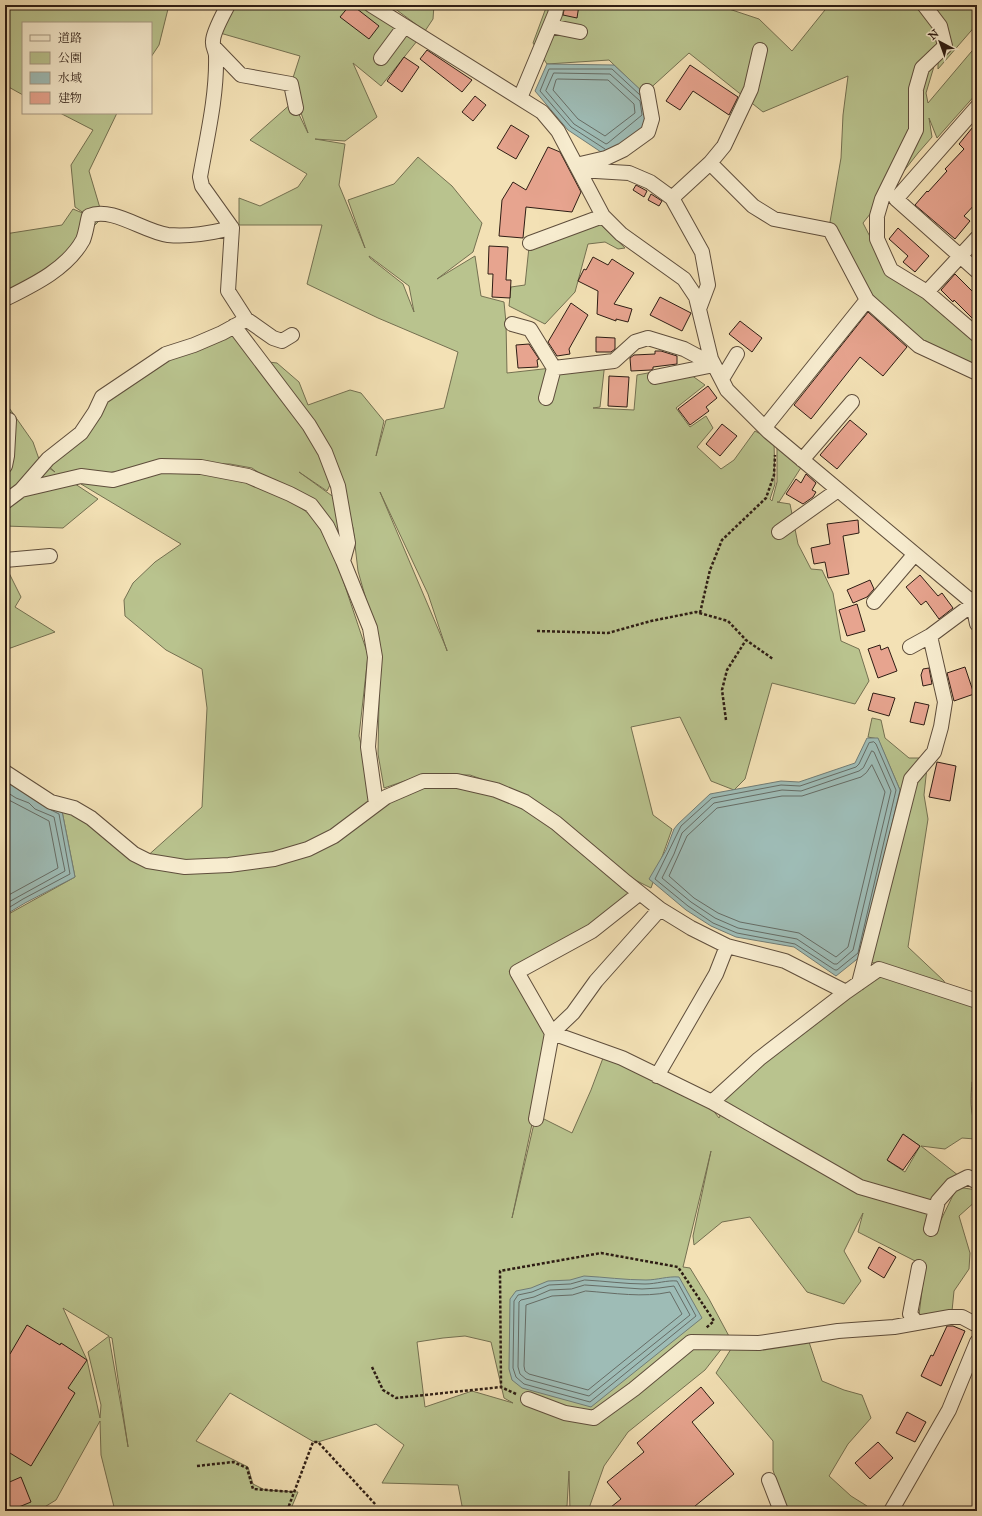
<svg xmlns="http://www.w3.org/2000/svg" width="982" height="1516" viewBox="0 0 982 1516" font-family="'IM FELL Great Primer','Noto Serif JP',serif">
  <rect width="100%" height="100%" fill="#f3e1b5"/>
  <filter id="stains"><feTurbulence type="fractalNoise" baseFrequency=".005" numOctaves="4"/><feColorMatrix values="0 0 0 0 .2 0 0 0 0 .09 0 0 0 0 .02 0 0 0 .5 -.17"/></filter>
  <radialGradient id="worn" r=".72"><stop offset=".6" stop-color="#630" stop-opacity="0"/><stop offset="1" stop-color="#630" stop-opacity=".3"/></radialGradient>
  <path fill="#b9c38e" stroke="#747051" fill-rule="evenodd" d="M 5,5 L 169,5 L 159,45 L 151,57 L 151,23 L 23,23 L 23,95 L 5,85 Z
    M 233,5 L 369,5 L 417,41 L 381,86 L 353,63 L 377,117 L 345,141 L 315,139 L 345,144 L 339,185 L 365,248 L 348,200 L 394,184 L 418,157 L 452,186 L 482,223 L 473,252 L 437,279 L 475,256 L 481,296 L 504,302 L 506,323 L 507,373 L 605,362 L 600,407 L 593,408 L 634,410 L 637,375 L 680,367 L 705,385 L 676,408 L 690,427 L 706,416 L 713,428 L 697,447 L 721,469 L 734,460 L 755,431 L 774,441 L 775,484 L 770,499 L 772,501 L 777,482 L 777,447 L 802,466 L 779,502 L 777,502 L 790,504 L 798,544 L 811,569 L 822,570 L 833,593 L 841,641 L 859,649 L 869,681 L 855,704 L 772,683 L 745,779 L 734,790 L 711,781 L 680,717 L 631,727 L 653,815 L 672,829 L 651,888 L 607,866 L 635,894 L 583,932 L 509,971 L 547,1032 L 541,1055 L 537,1110 L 535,1110 L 512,1218 L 536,1115 L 572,1133 L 591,1090 L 603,1058 L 641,1073 L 709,1105 L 719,1118 L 720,1116 L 712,1102 L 879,969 L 977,1005 L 977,1033 L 975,1037 L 977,1040 L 977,1076 L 972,1082 C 971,1093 969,1117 977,1125 L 977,1138 L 975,1139 L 962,1138 L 945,1149 L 921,1146 L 959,1176 L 949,1184 L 938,1226 L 957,1187 L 977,1190 L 977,1200 L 959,1216 L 970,1253 L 969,1269 L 954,1291 L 952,1311 L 919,1315 L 925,1266 L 858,1232 L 863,1213 L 844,1251 L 861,1281 L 844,1304 L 807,1292 L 750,1217 L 722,1222 L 694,1245 L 693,1236 L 711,1151 L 683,1267 L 690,1268 L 709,1299 L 730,1338 L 705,1370 L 628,1432 L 604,1466 L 588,1511 L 570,1511 L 569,1471 L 567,1506 L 545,1511 L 463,1511 L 458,1485 L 382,1483 L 404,1445 L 376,1424 L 318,1442 L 314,1442 L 230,1393 L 196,1441 L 248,1467 L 253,1484 L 265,1490 L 298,1492 L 290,1511 L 115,1511 L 101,1455 L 100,1421 L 56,1500 L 38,1511 L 5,1511 L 5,916 L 75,877 L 62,811 L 91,818 L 144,859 L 202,807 L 207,708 L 202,669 L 166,650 L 125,616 L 124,600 L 133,583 L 155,562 L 181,544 L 81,484 L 162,472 L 256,476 L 315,518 L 329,546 L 342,577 L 368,655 L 359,736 L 376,804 L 423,781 L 518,792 L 470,775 L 422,775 L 384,788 L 378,754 L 380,649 L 358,571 L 353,528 L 334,477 L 327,491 L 299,472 L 335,498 L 343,539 L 340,546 L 320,516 L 252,468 L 230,464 L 186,463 L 66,478 L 98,499 L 63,528 L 5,526 L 5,402 L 33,442 L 40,462 L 55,472 L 45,463 L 81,433 L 102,397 L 158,359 L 234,326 L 260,361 L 277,363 L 299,382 L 308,405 L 350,390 L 361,393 L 384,421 L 376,456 L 386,420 L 444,408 L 458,352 L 378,318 L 307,284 L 322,225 L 239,225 L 239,198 L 260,206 L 298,187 L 307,174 L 250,140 L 293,102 L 308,133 L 291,84 L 300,56 L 220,33 ZM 369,256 L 409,286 L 414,312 L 403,284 L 370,258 ZM 380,492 L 428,594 L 447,651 L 447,650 ZM 903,1134 L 920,1146 L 905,1172 L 888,1161 ZM 63,1308 L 109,1336 L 88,1352 L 101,1405 L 100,1418 L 87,1360 ZM 465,1336 L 491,1342 L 504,1398 L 513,1403 L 472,1391 L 425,1407 L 417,1342 L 443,1338 ZM 109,1337 L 112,1338 L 128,1447 L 128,1446 Z
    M 390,5 L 434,5 L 433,19 L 425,31 Z
    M 547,5 L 717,5 L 759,19 L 792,51 L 829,5 L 977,5 L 977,24 L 938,69 L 938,53 L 926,93 L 928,103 L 977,45 L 977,93 L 937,138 L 929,118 L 932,137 L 918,153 L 863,223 L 884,264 L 977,335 L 977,372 L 917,341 L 867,289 L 843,239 L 830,222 L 841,158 L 843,115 L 848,76 L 763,112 L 689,53 L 644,94 L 609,60 L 547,64 L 533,43 Z
    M 60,113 L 117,113 L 89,171 L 100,208 L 99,221 L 55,265 L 5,306 L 5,234 L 62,225 L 73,209 L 85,214 L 75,207 L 71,165 L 93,130 Z
    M 600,224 L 625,248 L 618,249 L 605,242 L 588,244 L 575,292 L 545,324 L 509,306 L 511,287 L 525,285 L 529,247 Z
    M 5,565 L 21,597 L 15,607 L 55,632 L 5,650 Z
    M 872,718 L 881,720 L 885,738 L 909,758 L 928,758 L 924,795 L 928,819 L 908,947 L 944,981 L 946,987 L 878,963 L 862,962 L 900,790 L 878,739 L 868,737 Z
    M 807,1336 L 822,1381 L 844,1390 L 862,1395 L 871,1418 L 848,1444 L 829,1476 L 851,1496 L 867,1506 L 863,1511 L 786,1511 L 773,1470 L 773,1441 L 716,1373 L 731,1349 Z"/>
  <path fill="#9ebcb6" stroke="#717c75" d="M 547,64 L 614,65 L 644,93 L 652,119 L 607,156 L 568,130 L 535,91 Z
    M 867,738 L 878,738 L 900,790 L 861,956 L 836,976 L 794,947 L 736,937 L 711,926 L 686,910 L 649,879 L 666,850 L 674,829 L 678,824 L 710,794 L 781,781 L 799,782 L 855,763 Z
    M 5,780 L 62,811 L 75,877 L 25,903 L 5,915 Z
    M 584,1276 C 604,1277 625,1280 646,1280 C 657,1280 668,1276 679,1277 L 702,1318 L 591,1407 L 522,1388 L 512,1380 L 509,1369 L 510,1299 L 516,1291 L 531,1288 L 548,1281 L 570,1280 Z"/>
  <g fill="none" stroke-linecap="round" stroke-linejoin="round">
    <path stroke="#666c65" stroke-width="1" d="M 554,73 L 610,74 L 640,101 L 642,115 L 608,143 L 606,144 L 574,124 L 546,91 Z
      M 558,79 L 608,80 L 634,104 L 635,113 L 605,136 L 578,119 L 553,90 L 556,80 Z
      M 605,149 L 571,127 L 540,91 L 549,69 L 612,69 L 640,95
      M 874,742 L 876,744 L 896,790 L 858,953 L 837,970 L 835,970 L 795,944 L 737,933 L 713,923 L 688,906 L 655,879 L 681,826 L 712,798 L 781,785 L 800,786 L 856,767 L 859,764 L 869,743 Z
      M 872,751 L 874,752 L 891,791 L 853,950 L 837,964 L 834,964 L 797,939 L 738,928 L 715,918 L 691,902 L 662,878 L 674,854 L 682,833 L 714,803 L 782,790 L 801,791 L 859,771 L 863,768 Z
      M 872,765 L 885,792 L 848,947 L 836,957 L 799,933 L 740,922 L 718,913 L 694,898 L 669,876 L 687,836 L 717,808 L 782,796 L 802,796 L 861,777 L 866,773 Z
      M 5,791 L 16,798 L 29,803 L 35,809 L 54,817 L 65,871 L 5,904
      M 5,798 L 49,821 L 58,868 L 5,897
      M 5,910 L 23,899 L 70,874 L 59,814 L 51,810
      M 585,1280 C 605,1281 625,1284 645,1284 C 656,1284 667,1280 677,1281 L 696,1316 L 590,1402 L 524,1384 L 516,1377 L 513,1368 L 514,1301 L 518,1295 L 532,1292 L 549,1285 L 570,1284 Z
      M 585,1285 L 642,1289 L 659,1288 L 674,1286 L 690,1315 L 589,1396 L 526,1379 L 520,1374 L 518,1367 L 519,1302 L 521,1300 L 534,1297 L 550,1290 L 571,1289 Z
      M 586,1291 C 614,1293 643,1298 670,1292 L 682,1314 L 588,1390 L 529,1374 L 525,1371 L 524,1366 L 526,1305 L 552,1296 L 572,1295 Z"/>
  </g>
  <path fill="#e7a48f" stroke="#2e1d14" d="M 350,5 L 352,5 L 379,26 L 369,39 L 340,17 Z
    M 565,5 L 579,5 L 577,18 L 563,15 Z
    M 427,50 L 472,80 L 462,92 L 420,59 Z
    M 404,57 L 419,67 L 402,92 L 387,81 Z
    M 690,65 L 738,97 L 729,115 L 693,91 L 680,110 L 666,101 Z
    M 475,96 L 486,105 L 473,121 L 462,112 Z
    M 977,122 L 977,202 L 964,216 L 970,221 L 955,239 L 915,205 L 927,191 L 928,192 L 947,171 L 945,169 L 964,149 L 959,144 Z
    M 511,125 L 529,136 L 516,159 L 497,148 Z
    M 548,147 L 560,152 L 581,192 L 572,212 L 526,207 L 523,238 L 499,236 L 502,200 L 513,182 L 526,190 Z
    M 636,185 L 647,191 L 644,197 L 633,190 Z
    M 651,194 L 662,201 L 659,206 L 648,200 Z
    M 898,228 L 929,256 L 915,272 L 903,262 L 908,256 L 889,239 Z
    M 489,246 L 508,247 L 506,280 L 511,280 L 510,298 L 492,297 L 493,274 L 488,274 Z
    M 593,257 L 608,265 L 612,259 L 634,273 L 614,304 L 632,309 L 628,322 L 616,319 L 616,321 L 597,314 L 598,291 L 578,281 L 584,269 L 586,270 Z
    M 955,274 L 977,296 L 977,323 L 954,300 L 953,302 L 941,290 Z
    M 660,297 L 691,313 L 682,331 L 650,315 Z
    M 571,303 L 588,315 L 569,349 L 570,354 L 557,356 L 548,342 Z
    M 868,312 L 907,347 L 883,376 L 860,357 L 811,419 L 794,405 Z
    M 740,321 L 762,338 L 752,352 L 729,334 Z
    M 596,337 L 615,338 L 615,349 L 611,352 L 596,352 Z
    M 529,344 L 539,359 L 537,360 L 538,367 L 518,368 L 516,345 Z
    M 655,351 L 661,351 L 677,356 L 677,364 L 653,367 L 653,369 L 651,370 L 631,371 L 630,358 L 634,355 L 655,354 Z
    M 609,376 L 629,377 L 627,407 L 608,406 Z
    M 708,386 L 717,398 L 706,407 L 709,411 L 690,425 L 678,409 Z
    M 850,420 L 867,434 L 837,469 L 820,455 Z
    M 722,424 L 737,436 L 720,456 L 706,444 Z
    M 806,474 L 816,483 L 812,490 L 816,492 L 813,497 L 803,504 L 786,494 L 796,479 L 801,483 Z
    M 858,520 L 859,533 L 843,536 L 849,574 L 828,578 L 825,562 L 814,564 L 811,548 L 830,544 L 827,524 Z
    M 920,575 L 938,596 L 942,593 L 953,608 L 939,619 L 926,601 L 921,605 L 906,587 Z
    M 870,580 L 874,589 L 867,597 L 853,603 L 847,590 Z
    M 857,604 L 865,631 L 847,636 L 839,610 Z
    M 880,645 L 881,650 L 888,647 L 897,671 L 878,678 L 868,649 Z
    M 965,667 L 974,694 L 954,701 L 947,673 Z
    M 929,668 L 932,684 L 923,686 L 921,675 L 923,669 Z
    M 873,693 L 895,698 L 889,716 L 868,710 Z
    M 915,702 L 929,705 L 924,725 L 910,722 Z
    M 937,762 L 956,766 L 950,801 L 929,797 Z
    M 903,1134 L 920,1146 L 903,1170 L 887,1160 Z
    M 879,1247 L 896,1257 L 884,1278 L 868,1268 Z
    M 27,1325 L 60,1345 L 61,1343 L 87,1360 L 68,1388 L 75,1393 L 31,1466 L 5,1450 L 5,1352 L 10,1354 Z
    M 947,1326 L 953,1326 L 965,1331 L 941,1386 L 921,1376 L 931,1355 L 933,1356 Z
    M 701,1387 L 714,1403 L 692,1422 L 734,1474 L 689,1511 L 606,1511 L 621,1499 L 607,1482 L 644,1452 L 637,1443 Z
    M 907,1412 L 926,1422 L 915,1442 L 896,1433 Z
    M 878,1442 L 893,1458 L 870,1479 L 855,1463 Z
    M 21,1477 L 31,1502 L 9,1511 L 5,1511 L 5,1484 Z"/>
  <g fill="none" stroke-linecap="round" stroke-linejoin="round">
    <defs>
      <path id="minor" d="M 228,5 C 224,13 213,32 213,41 C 212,46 216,51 216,56 C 217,96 207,137 200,177 L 202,186 L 232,228 L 228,291 L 246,319 L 273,338 L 282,341 L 292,335
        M 371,5 L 542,112 L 558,131 L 603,216 L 621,234 L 684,279 L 696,297 L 711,359 L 727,390 L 769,432 L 977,606
        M 924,5 L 940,26 L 945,46 L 922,68 L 916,89 L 916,130 L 882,199 L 877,216 L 877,239 L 891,270 L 927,292
        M 550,26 L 580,32
        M 214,47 L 241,75 L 291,84 L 296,108
        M 381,58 L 404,27
        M 520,98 L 555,14 L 557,5
        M 977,107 L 896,199 L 977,271
        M 710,163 L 724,146 L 751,89 L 760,50
        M 576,165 L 606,158 L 623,150 L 648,132 L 652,119 L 647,91
        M 579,170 L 629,173 L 650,182 L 672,198
        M 977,238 L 927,292 L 977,335
        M 530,243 L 603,216
        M 5,299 C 33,285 67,269 83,240 C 86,233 87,223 89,216 C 112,206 144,232 168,235 C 190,237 210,233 232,228
        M 699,309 L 708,285 L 702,252 L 672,198 L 710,163 L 753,206 L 774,219 L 830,230 L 867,300 L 919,346 L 977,373
        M 512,324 L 530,329 L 554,368 L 546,398
        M 234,326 L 309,425 L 325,452 L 338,486 L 348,543 L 343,561 L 370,628 L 375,657 L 368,747 L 376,804
        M 554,368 L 614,361 L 635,342 L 648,338 L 684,349 L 714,365
        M 655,377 L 714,365
        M 722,379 L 737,354
        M 765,427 L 867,300
        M 802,460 L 852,402
        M 5,466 L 7,456 L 9,420
        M 21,490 L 81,476 L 113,480 L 161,466 L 201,467 L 248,476 L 290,494 L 311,505 L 327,526 L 343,561
        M 5,502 L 21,490 L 48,459 L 81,433 L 95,412 L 102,397 L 166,354 L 194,345 L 222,333 L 242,322
        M 779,532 L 838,490
        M 5,560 L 50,556
        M 874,602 L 914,555
        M 973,604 L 977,624
        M 910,647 L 930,636 L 973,604 L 977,597
        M 5,772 L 51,802 L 74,808 L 91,818 L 134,854 L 148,861 L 185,867 L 229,865 L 274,859 L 308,849 L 334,836 L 386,797 L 423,781 L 457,781 L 496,790 L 525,802 L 556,823 L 626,882 L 660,909 L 691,928 L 727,946 L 785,961 L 846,992
        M 640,893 L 592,931 L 517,972 L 552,1033 L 622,1058 L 712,1102 L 759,1059 L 846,992 L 879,969 L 977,1001
        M 859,983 L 911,779 L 934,752 L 941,727 L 945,702 L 930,636
        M 657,1076 L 716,974 L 727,946
        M 712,1102 L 860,1187 L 936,1209
        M 536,1119 L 552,1033 L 573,1013 L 596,981 L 660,909
        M 931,1229 L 938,1201 L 952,1185 L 968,1177 L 977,1182
        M 917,1323 L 910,1314 L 919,1267
        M 528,1399 L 565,1413 L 594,1418 L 634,1389 L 691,1342 L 759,1343 L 838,1331 L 894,1327 L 950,1317 L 962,1317 L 977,1325
        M 769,1480 L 781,1511
        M 891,1511 L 949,1410 L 977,1342"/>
    </defs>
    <use href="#minor" stroke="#5f4e3c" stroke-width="16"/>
    <path stroke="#2e1d14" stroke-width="2.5" stroke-dasharray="3 2" stroke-linecap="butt" d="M 700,613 L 710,570 L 722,540 L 766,498 L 774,475 L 775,455
      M 537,631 L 608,633 L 651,621 L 696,612 L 728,621 L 746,640 L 773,659
      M 726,720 L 722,690 L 727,670 L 746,640
      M 372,1367 L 383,1390 L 396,1398 L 501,1387
      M 516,1394 L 501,1387 L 500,1271 L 601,1253 L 678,1267 L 714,1321 L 706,1328
      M 197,1466 L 233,1462 L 247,1468 L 253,1489 L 294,1492
      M 287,1511 L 313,1442 L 318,1442 L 376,1505"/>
    <use href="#minor" stroke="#f7eccf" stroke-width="14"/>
  </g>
  <rect width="982" height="1516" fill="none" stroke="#f3e1b5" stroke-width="20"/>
  <rect x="6" y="6" width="970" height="1504" fill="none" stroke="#2e1d14" stroke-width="2"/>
  <rect x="10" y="10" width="962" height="1496" fill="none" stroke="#2e1d14"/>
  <rect x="22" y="22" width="130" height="92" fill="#f7eccf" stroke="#a79984"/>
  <rect x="30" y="35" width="20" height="6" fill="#f7eccf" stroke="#a79984"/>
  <text x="58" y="42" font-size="12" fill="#2e1d14">道路</text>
  <rect x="30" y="52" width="20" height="12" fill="#b9c38e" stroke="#a79984"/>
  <text x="58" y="62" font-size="12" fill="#2e1d14">公園</text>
  <rect x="30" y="72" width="20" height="12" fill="#9ebcb6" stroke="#a79984"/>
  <text x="58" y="82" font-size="12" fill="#2e1d14">水域</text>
  <rect x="30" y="92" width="20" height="12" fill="#e7a48f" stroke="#a79984"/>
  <text x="58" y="102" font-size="12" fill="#2e1d14">建物</text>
  <g transform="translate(940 42) rotate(319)" stroke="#f7eccf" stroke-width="3" paint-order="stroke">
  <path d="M0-3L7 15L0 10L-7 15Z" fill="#2e1d14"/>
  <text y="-6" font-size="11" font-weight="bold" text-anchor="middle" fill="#2e1d14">N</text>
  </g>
  <rect width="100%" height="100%" filter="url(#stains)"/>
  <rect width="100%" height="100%" fill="url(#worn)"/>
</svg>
